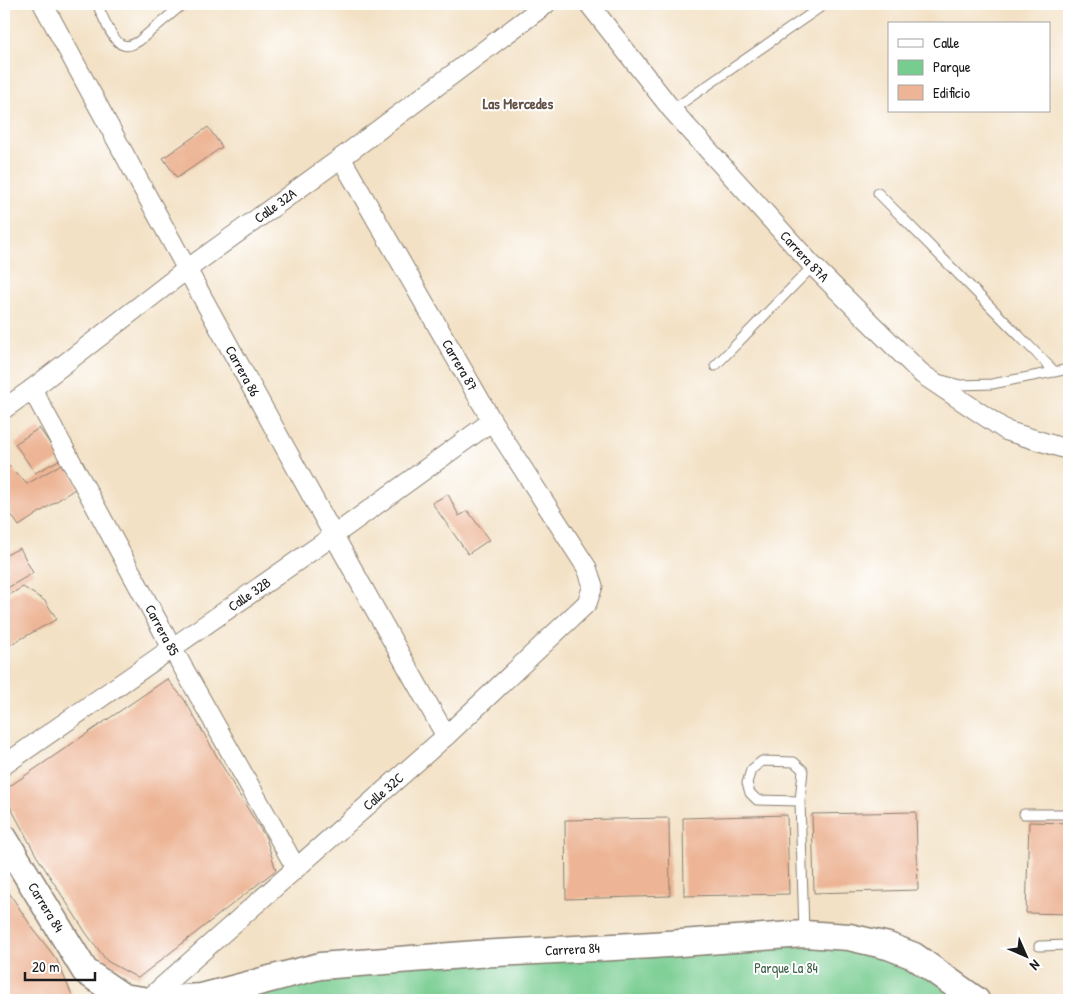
<svg xmlns="http://www.w3.org/2000/svg" width="1073" height="1004" viewBox="0 0 1073 1004" font-family="'Patrick Hand',sans-serif">
  <rect width="100%" height="100%" fill="#fff"/>
  <filter id="ink" filterUnits="userSpaceOnUse"><feTurbulence type="fractalNoise" baseFrequency=".02" numOctaves="2"/><feDisplacementMap in="SourceGraphic" scale="10" xChannelSelector="R" yChannelSelector="G"/><feConvolveMatrix kernelMatrix="1 2 1 2 8 2 1 2 1" color-interpolation-filters="sRGB"/></filter>
  <filter id="wash" filterUnits="userSpaceOnUse"><feTurbulence type="fractalNoise" baseFrequency=".0096" numOctaves="4" result="noise"/><feDisplacementMap in="SourceGraphic" scale="20" xChannelSelector="R" yChannelSelector="G"/><feGaussianBlur stdDeviation="1.12" result="paint"/><feColorMatrix in="noise" values="0 0 0 0 0 0 0 0 0 0 0 0 0 0 0 0 0 1.4 0 .05"/><feComposite in="paint" operator="in"/></filter>
  <g filter="url(#wash)">
    <rect width="100%" height="100%" fill="#f3e1c5"/>
    <path fill="#77cc90" stroke="#4a7456" d="M 878,943 L 975,1000 L 105,1000 L 320,966 Z"/>
    <g id="blocks">
      <path fill="#edb596" d="M 208,127 L 222,147 L 177,178 L 163,158 Z
        M 39,428 L 61,459 L 35,473 L 15,444 Z
        M 4,461 L 27,484 L 65,462 L 78,487 L 19,526 L 4,504 Z
        M 448,494 L 459,516 L 468,511 L 489,540 L 468,554 L 432,503 Z
        M 20,548 L 33,573 L 4,590 L 4,556 Z
        M 23,587 L 45,601 L 57,619 L 4,648 L 4,598 Z
        M 167,679 L 184,699 L 235,788 L 266,838 L 276,870 L 138,978 L 107,961 L 86,933 L 36,855 L 4,795 L 4,790 Z
        M 916,812 L 918,890 L 814,893 L 812,814 Z
        M 787,815 L 789,894 L 684,896 L 683,818 Z
        M 669,818 L 670,896 L 566,899 L 565,820 Z
        M 1029,822 L 1069,823 L 1069,914 L 1026,913 Z
        M 4,885 L 31,926 L 57,960 L 74,1000 L 4,1000 Z"/>
    </g>
  </g>
  <g filter="url(#ink)">
    <use href="#blocks" fill-opacity="0" stroke="#887e70" stroke-width="1"/>
    <g fill="none" stroke-linecap="round" stroke-linejoin="round">
      <defs>
        <path id="lane" d="M 97,4 C 102,14 112,42 123,45 C 129,47 134,44 139,41 L 183,4
          M 672,110 L 825,4
          M 878,193 L 1055,372
          M 715,366 L 813,266
          M 942,380 L 960,385 L 992,384 L 1069,369
          M 800,801 L 757,800 L 750,793 L 747,783 L 751,770 L 762,761 L 794,762 L 803,770 L 800,801 L 804,932
          M 1024,814 L 1069,814
          M 1039,946 L 1069,945"/>
        <g id="street">
          <path id="s1" d="M 43,4 C 175,249 309,493 446,736"/>
          <path id="s2" d="M 589,4 L 672,110 L 813,266 L 922,374 L 1007,431 L 1069,450"/>
          <path id="s3" d="M 32,389 L 172,648 L 296,868"/>
          <path id="s4" d="M 4,409 L 32,389 L 186,270 L 341,158 L 546,4"/>
          <path id="s5" d="M 4,765 L 333,536 L 492,421"/>
          <path id="s6" d="M 147,1000 L 446,736 L 587,603 L 593,586 L 587,568 L 492,421 L 341,158"/>
        </g>
        <g id="secondary">
          <path id="s7" d="M 4,838 L 85,971 L 123,997 L 143,1000"/>
          <path id="s8" d="M 155,1000 L 201,997 L 320,966 L 477,954 L 653,945 L 804,934 L 849,937 L 888,946 L 914,956 L 976,1000"/>
        </g>
      </defs>
      <use href="#lane" stroke="#887e70" stroke-width="11"/>
      <use href="#street" stroke="#887e70" stroke-width="21"/>
      <use href="#secondary" stroke="#887e70" stroke-width="29"/>
      <use href="#lane" stroke="#fff" stroke-width="9"/>
      <use href="#street" stroke="#fff" stroke-width="19"/>
      <use href="#secondary" stroke="#fff" stroke-width="26"/>
    </g>
  </g>
  <g text-anchor="middle" stroke-width="4" stroke-linejoin="round" paint-order="stroke">
    <g font-size="14" fill="#1c1c1c" stroke="#fff">
      <text dy="5" stroke="none"><textPath href="#s4" startOffset="339">Calle 32A</textPath></text>
      <text dy="5" stroke="none"><textPath href="#s2" startOffset="332">Carrera 87A</textPath></text>
      <text transform="translate(460 365) rotate(60)" y="5">Carrera 87</text>
      <text dy="5" stroke="none"><textPath href="#s1" startOffset="418">Carrera 86</textPath></text>
      <text dy="5" stroke="none"><textPath href="#s5" startOffset="299">Calle 32B</textPath></text>
      <text dy="5" stroke="none"><textPath href="#s3" startOffset="274">Carrera 85</textPath></text>
      <text dy="5" stroke="none"><textPath href="#s6" startOffset="315">Calle 32C</textPath></text>
      <text dy="5" stroke="none"><textPath href="#s7" startOffset="81">Carrera 84</textPath></text>
      <text dy="5" stroke="none"><textPath href="#s8" startOffset="422">Carrera 84</textPath></text>
    </g>
    <g font-size="14" fill="#40624a" stroke="#fff">
      <text x="786" y="973">Parque La 84</text>
    </g>
    <g font-size="15" font-weight="bold" fill="#655247" stroke="#fff">
      <text x="518" y="109">Las Mercedes</text>
    </g>
  </g>
  <rect width="1073" height="1004" fill="none" stroke="#fff" stroke-width="20"/>
  <rect x="888" y="22" width="162" height="90" fill="#ffffff" stroke="#a4a4a4"/>
  <rect x="898" y="39" width="25" height="8" fill="#ffffff" stroke="#a4a4a4"/>
  <text x="933" y="48" font-size="15" fill="#1c1c1c">Calle</text>
  <rect x="898" y="60" width="25" height="15" fill="#77cc90" stroke="#a4a4a4"/>
  <text x="933" y="72" font-size="15" fill="#1c1c1c">Parque</text>
  <rect x="898" y="85" width="25" height="15" fill="#edb596" stroke="#a4a4a4"/>
  <text x="933" y="98" font-size="15" fill="#1c1c1c">Edificio</text>
  <g transform="translate(1026 956) rotate(135)" stroke="#ffffff" stroke-width="4" paint-order="stroke">
  <path d="M0-4L9 19L0 12L-9 19Z" fill="#1c1c1c"/>
  <text y="-8" font-size="14" font-weight="bold" text-anchor="middle" fill="#1c1c1c">N</text>
  </g>
  <path d="M25 972v8h70v-8" fill="none" stroke="#1c1c1c" stroke-width="2.5"/>
  <text x="32" y="972" font-size="15" fill="#1c1c1c" stroke="#ffffff" stroke-width="4" paint-order="stroke">20 m</text>
</svg>
